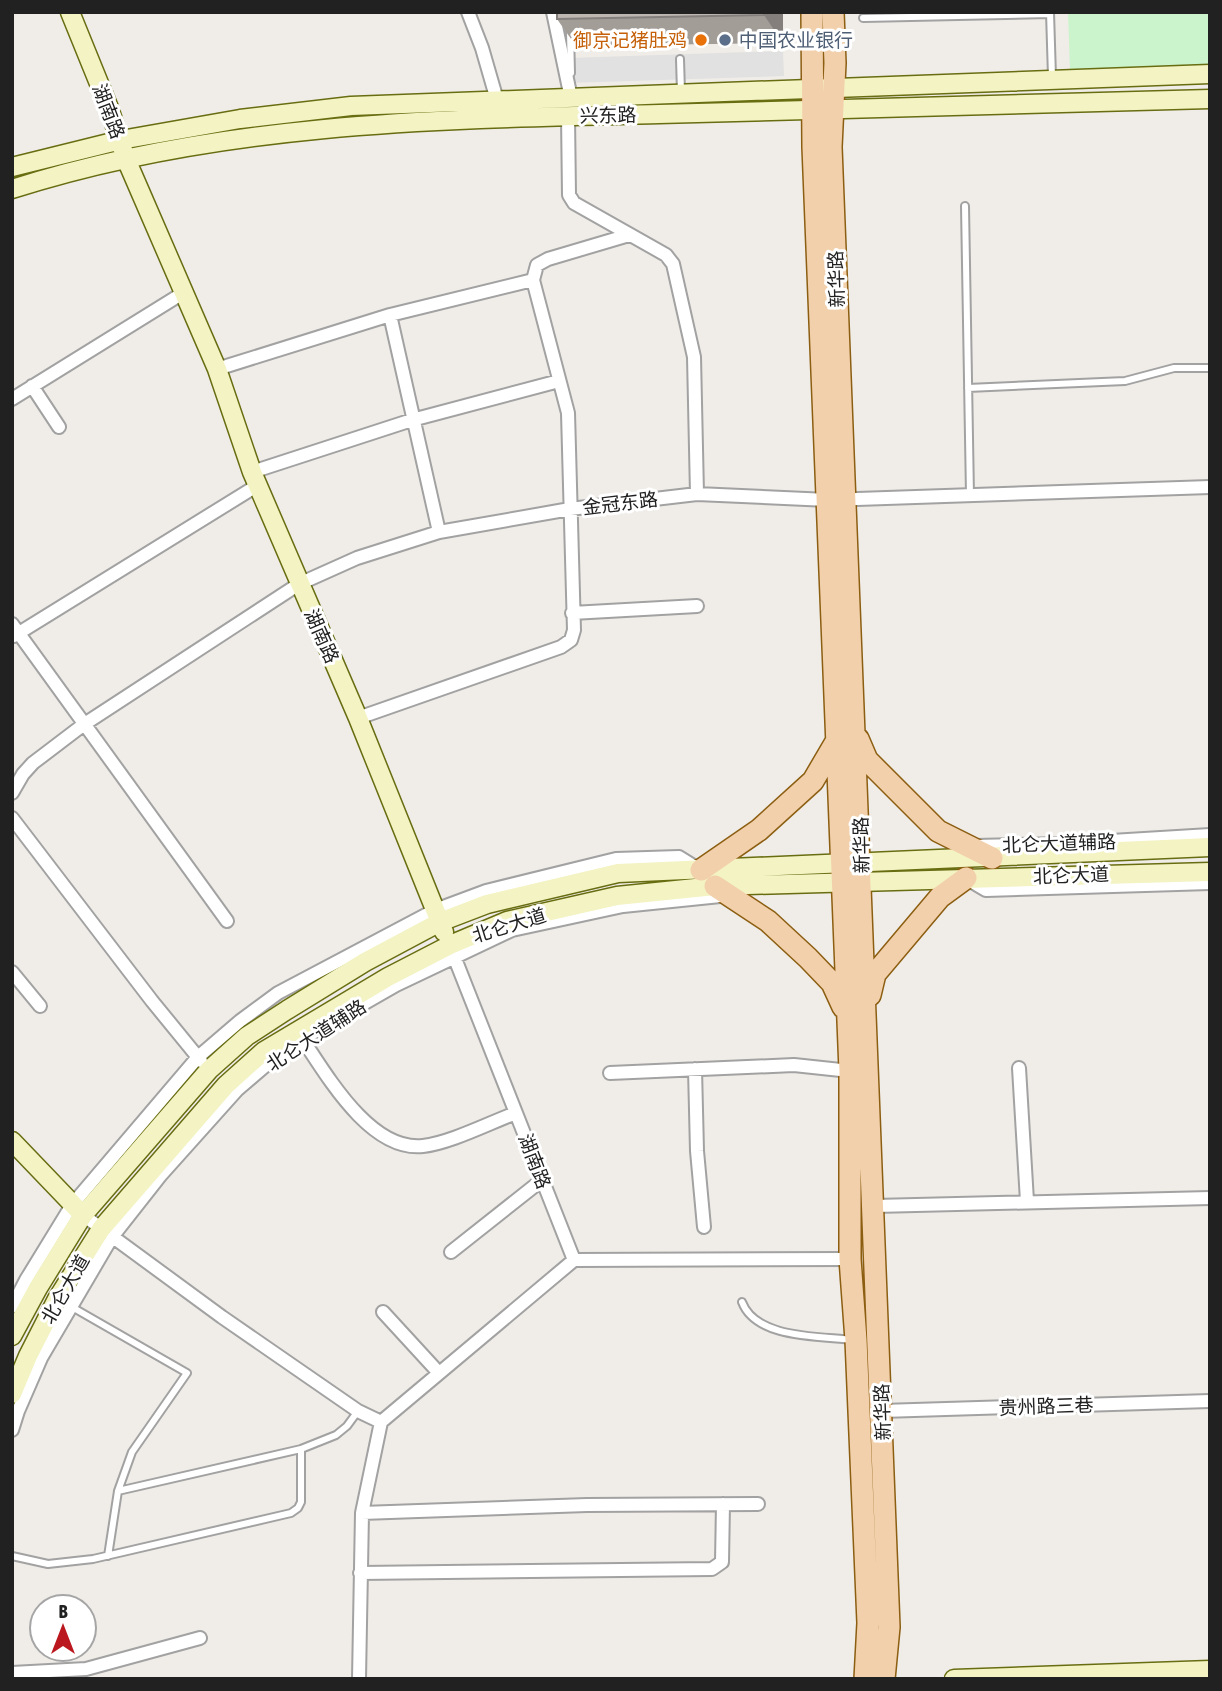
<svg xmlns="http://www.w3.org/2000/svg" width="1222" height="1691" viewBox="0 0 1222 1691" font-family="'Asap Condensed','Noto Sans SC',sans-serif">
  <rect width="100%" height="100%" fill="#f0ede8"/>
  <path fill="#cbf4cc" d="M 1068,12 L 1210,12 L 1210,67 L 1070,71 Z"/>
  <path fill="#e1e1e1" d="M 783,51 L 784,76 L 568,83 L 569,58 Z"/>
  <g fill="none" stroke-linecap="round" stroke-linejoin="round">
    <defs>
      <path id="lane" d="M 1050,12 L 1052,77
        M 863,18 L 1050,14
        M 570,32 L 571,73
        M 680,59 L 681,92
        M 965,206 L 970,495
        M 968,388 L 1125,381 L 1174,368 L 1210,368
        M 58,1299 L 187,1373 L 132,1452 L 118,1491 L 108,1556
        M 742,1302 C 756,1339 819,1336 853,1340
        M 118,1491 L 301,1449 L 336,1435 L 347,1426 L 358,1411
        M 12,1556 L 48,1564 L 93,1559 L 291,1513 L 298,1508 L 301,1502 L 301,1449"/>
      <path id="street" d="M 468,12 L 482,48 L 497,100
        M 553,12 L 571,98
        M 568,116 L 569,195 L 574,203 L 666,255 L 673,264 L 694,357 L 697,494
        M 390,315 L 439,532
        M 217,369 L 390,315 L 533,280 L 537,265 L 548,259 L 629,235
        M 32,386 L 59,427
        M 12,399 L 183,293
        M 252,472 L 412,420 L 559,381
        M 572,613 L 697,606
        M 12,624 L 227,921
        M 14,636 L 258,485
        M 358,718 L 561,647 L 571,640 L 574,630 L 568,413 L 533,280
        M 12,793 L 23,774 L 33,763 L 83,725 L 299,584 L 357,558 L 439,532 L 570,509 L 697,494 L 828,500 L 1210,487
        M 12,818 L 152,1001 L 201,1061
        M 976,846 L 1062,844 L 1210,835
        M 969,880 L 986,890 L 1210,883
        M 452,951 L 574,1260
        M 12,972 L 40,1006
        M 299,1034 C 325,1072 369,1152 423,1146 C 450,1143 489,1123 516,1113
        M 1019,1068 L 1027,1201
        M 695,1069 L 697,1151 L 704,1227
        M 610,1073 L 794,1065 L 850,1071
        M 875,1206 L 1210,1198
        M 83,1215 L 222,1317 L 358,1411 L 381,1422 L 362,1513 L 359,1679
        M 451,1252 L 542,1180
        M 12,1307 L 26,1280 L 72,1205 L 198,1057 L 240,1021 L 278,993 L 435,910 L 486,891 L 616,859 L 679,857 L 700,870
        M 383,1312 L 439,1373
        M 882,1411 L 1210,1401
        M 381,1422 L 574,1260 L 850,1259
        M 12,1430 L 18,1411 L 41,1358 L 112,1237 L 160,1176 L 237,1090 L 272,1060 L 302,1039 L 396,985 L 512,930 L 623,906 L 730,895
        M 362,1513 L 587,1505 L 758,1504
        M 360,1573 L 712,1569 L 722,1562 L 723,1504
        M 12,1673 L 86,1669 L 200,1638"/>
      <path id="secondary" d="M 70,12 L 109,108 L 126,159 L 217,369 L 252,472 L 358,718 L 444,932
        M 12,167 L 121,140 L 240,119 L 351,106 L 1210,74
        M 12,189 C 221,122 442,119 659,114 C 843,109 1026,104 1210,99
        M 12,1141 L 83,1215
        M 12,1336 L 38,1288 L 83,1215 L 209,1070 L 247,1036 L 287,1010 L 365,962 L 440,922 L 487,904 L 618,873 L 1210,847
        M 12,1394 L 28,1356 L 57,1299 L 101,1229 L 226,1085 L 264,1051 L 388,977 L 450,945 L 507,921 L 617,896 L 715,886 L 1210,872
        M 954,1679 L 1210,1670"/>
      <path id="primary" d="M 812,12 L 813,147 L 850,1071 L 850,1259 L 856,1340 L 868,1623 L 865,1679
        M 833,12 L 835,63 L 831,147 C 851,641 873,1134 889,1627 L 884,1679
        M 858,739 L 867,760 L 938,831 L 992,858
        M 701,870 L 759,830 L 813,781 L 837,740
        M 715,886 L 768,921 L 808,958 L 832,983 L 843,1007
        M 870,995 L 875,974 L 940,897 L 966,878"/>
    </defs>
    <use href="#lane" stroke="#a2a2a2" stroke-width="10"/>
    <use href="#street" stroke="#a2a2a2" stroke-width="16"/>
    <use href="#secondary" stroke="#686d12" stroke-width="21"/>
    <use href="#primary" stroke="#8c5e11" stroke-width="24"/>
    <use href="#lane" stroke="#fff" stroke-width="6"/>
    <use href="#street" stroke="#fff" stroke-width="12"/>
    <use href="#secondary" stroke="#f3f3c3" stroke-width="18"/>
    <use href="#primary" stroke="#f2d0ab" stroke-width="21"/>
  </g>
  <path fill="#a39d98" d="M 783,12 L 783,43 L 576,46 L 557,19 Z"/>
  <path fill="#847f7c" d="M 764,12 L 783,12 L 783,43 L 764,15 Z"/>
  <path fill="#bdb6b1" stroke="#847f7c" stroke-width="2" d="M 557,12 L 764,12 L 764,15 L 557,19 Z"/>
  <circle fill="#e8710a" stroke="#fff" stroke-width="2.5" cx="701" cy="40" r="7"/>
  <circle fill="#5c6f8a" stroke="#fff" stroke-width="2.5" cx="725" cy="40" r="7"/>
  <g text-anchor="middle" stroke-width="6" stroke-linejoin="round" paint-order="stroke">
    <g font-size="19" fill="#c56008" stroke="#fff" text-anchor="end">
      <text x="687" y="47">御京记猪肚鸡</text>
    </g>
    <g font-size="19" fill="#4e5e75" stroke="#fff" text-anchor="start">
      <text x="739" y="47">中国农业银行</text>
    </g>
    <g font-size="19" fill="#212121" stroke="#fff">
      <text transform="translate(109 111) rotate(69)" y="7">湖南路</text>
      <text transform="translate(608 115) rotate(-1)" y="7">兴东路</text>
      <text transform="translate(836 279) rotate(-92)" y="7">新华路</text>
      <text transform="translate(620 503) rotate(-7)" y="7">金冠东路</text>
      <text transform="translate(322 636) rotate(66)" y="7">湖南路</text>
      <text transform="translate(1059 843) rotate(-2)" y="7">北仑大道辅路</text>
      <text transform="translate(861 845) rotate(-91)" y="7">新华路</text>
      <text transform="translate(1071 875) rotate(-2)" y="7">北仑大道</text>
      <text transform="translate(509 925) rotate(-17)" y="7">北仑大道</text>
      <text transform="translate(316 1035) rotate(-33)" y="7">北仑大道辅路</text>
      <text transform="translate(535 1161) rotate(69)" y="7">湖南路</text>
      <text transform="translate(65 1289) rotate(-60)" y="7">北仑大道</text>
      <text transform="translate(1046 1406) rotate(-2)" y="7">贵州路三巷</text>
      <text transform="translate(882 1412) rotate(-92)" y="7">新华路</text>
    </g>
  </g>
  <rect width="1222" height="1691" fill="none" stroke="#212121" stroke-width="28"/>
  <g transform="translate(63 1628)"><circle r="33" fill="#ffffff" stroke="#a6a6a6" stroke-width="2"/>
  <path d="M0-5L12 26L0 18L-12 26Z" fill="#ba171e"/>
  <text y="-10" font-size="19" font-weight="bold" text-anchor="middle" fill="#212121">B</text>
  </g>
</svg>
